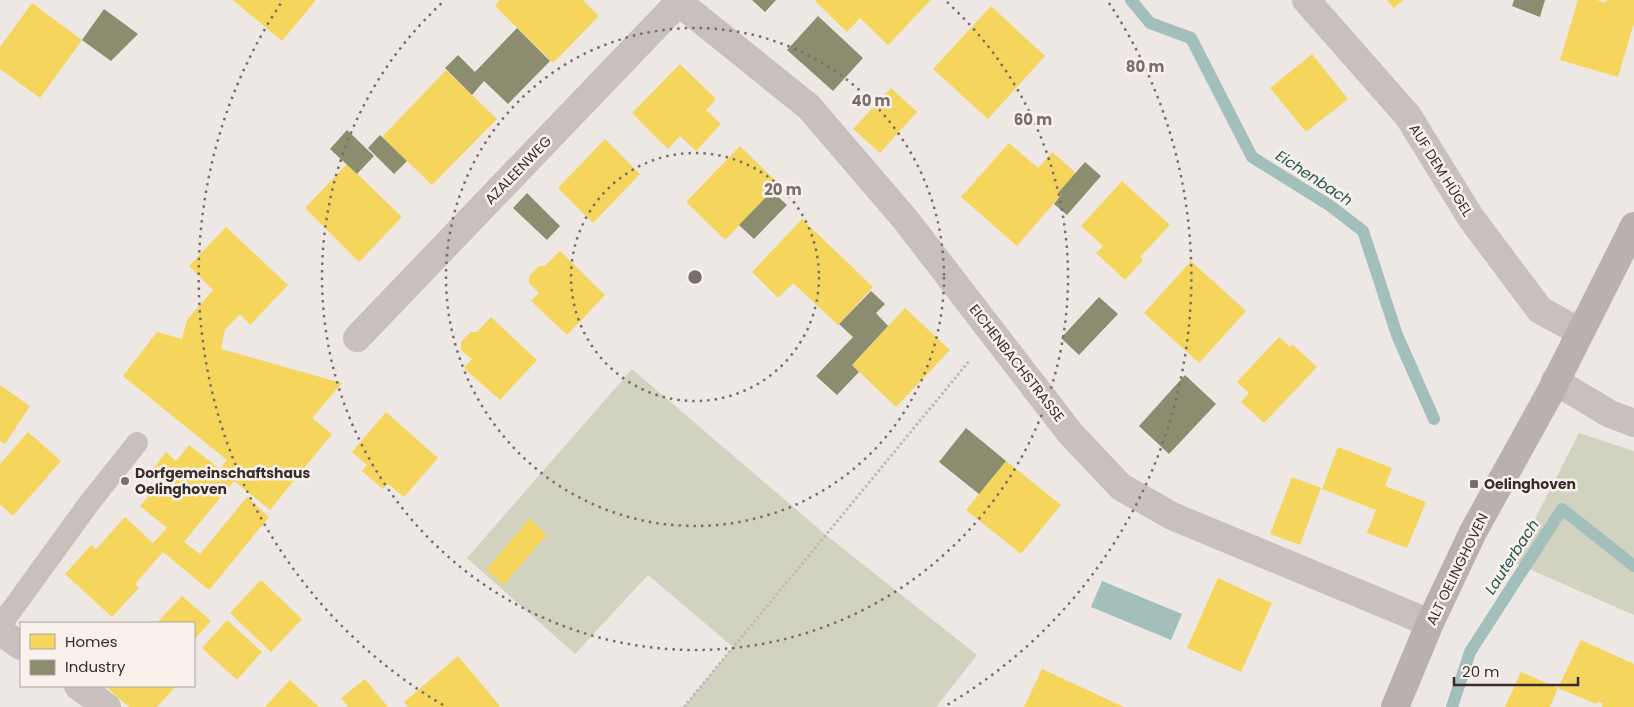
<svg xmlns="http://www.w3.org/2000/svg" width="1634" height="707" viewBox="0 0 1634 707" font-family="Poppins,sans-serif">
  <rect width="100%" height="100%" fill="#eee8e4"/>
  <path fill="#d1d2bf" d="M 632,369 L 826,535 L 977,655 L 936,707 L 684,707 L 733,647 L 648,575 L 575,654 L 467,558 Z
    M 1579,433 L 1634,451 L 1634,615 L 1513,562 Z"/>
  <path fill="#a2bfbb" d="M 1102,581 L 1182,614 L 1171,640 L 1091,607 Z"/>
  <path fill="#f6d55c" d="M 233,0 L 316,0 L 282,41 Z
    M 500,0 L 583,0 L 599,16 L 553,63 L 495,6 Z
    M 816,0 L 931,0 L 888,45 L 860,18 L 847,32 L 815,1 Z
    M 1387,0 L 1404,0 L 1394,8 Z
    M 1578,0 L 1597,0 L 1605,3 L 1606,0 L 1634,0 L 1634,23 L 1618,77 L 1560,60 Z
    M 32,3 L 82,40 L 40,98 L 0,69 L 0,47 Z
    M 991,6 L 1045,56 L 988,119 L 933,69 Z
    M 1312,54 L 1348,99 L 1306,132 L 1270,88 Z
    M 680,64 L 716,99 L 706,110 L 721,124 L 696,151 L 680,136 L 668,149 L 632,113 Z
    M 446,70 L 497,119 L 432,185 L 382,137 Z
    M 891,88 L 917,112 L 880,153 L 853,129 Z
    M 605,139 L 640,174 L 593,223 L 558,188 Z
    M 1009,143 L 1038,168 L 1052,152 L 1076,173 L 1058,193 L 1061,195 L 1017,246 L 961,197 Z
    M 740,146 L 779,184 L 725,240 L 686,202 Z
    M 347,164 L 402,217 L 359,262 L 305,208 Z
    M 1122,181 L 1170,225 L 1140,257 L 1143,260 L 1125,280 L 1096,253 L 1103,246 L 1081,226 Z
    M 802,219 L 873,287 L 838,325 L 793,283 L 778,298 L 752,272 Z
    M 226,227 L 288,285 L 250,325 L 240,314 L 225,330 L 221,349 L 342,383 L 312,418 L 332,434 L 270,510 L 234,481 L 184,542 L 200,554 L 247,497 L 269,517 L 209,590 L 163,552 L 135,584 L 139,588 L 112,617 L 65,574 L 91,545 L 96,549 L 125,517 L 153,543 L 167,528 L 140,506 L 159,483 L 148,475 L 166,452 L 176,461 L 189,445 L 220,469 L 227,460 L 123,376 L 157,332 L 182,339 L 187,320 L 213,290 L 189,266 Z
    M 560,251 L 605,295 L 567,335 L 531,301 L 539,293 L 529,283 L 529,276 L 539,266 L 545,266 Z
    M 1191,261 L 1246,311 L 1199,363 L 1144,313 Z
    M 905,308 L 950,350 L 896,407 L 852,365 Z
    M 491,317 L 537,360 L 500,400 L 464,368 L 472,359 L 461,350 L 461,342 L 471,332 L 477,332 Z
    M 1279,337 L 1290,347 L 1292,344 L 1317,367 L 1264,423 L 1241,402 L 1249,393 L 1237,382 Z
    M 0,385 L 30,406 L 5,444 L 0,441 Z
    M 386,412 L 438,458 L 404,497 L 388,484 L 383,489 L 362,471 L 367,465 L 352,452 Z
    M 28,432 L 61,461 L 13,516 L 0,504 L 0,464 Z
    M 1338,447 L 1392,468 L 1385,486 L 1426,502 L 1407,548 L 1367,533 L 1376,510 L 1322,489 Z
    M 1006,461 L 1061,505 L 1021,554 L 966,510 Z
    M 1292,477 L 1321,488 L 1300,545 L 1270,534 Z
    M 529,519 L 547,534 L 504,585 L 486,570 Z
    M 1218,578 L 1272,603 L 1241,672 L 1187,648 Z
    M 261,580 L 302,619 L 271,652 L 230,613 Z
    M 182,596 L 211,621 L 194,640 L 194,623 L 157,623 Z
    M 227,620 L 262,652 L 237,680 L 202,648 Z
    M 1581,640 L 1634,664 L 1634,707 L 1602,707 L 1603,703 L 1597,702 L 1596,704 L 1558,688 Z
    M 458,656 L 500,706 L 498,707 L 408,707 L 404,702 Z
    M 1042,669 L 1124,707 L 1024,707 Z
    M 1521,672 L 1558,688 L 1550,707 L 1505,707 Z
    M 365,679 L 388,707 L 348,707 L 341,698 Z
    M 290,680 L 319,707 L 265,707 Z
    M 105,686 L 176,686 L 157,707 L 129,707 Z"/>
  <path fill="#8c8c6e" d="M 752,0 L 776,0 L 765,12 Z
    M 1514,0 L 1545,0 L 1540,17 L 1512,6 Z
    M 104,9 L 138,34 L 111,61 L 82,40 Z
    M 818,16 L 863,58 L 833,91 L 787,50 Z
    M 517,28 L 550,61 L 508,104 L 484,81 L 472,95 L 445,68 L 458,55 L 475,72 Z
    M 347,130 L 374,156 L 357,174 L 330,149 Z
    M 380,135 L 407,161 L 394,174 L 368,148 Z
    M 1085,162 L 1101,176 L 1067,215 L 1054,204 L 1061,195 L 1058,193 Z
    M 772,191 L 787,205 L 754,239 L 739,225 Z
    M 527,193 L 560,226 L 547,240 L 513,208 Z
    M 871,291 L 885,304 L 876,313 L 888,326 L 852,365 L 859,372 L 837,395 L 816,376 L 853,337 L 839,324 Z
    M 1099,297 L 1118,314 L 1079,355 L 1061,338 Z
    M 1185,375 L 1216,404 L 1169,454 L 1139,426 Z
    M 966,428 L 1006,461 L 979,494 L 939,462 Z"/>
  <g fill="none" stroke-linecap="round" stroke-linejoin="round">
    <path stroke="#a2bfbb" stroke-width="12" d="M 1131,0 L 1150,23 L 1191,38 L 1252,157 L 1329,205 L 1363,231 L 1397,335 L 1434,419
      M 1452,707 L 1470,652 L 1562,509 L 1634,566"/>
    <path stroke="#c0b9b6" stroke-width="3" stroke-dasharray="2.5 2.5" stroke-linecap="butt" d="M 684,707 L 970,360"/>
    <path stroke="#c7c0bd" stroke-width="22" d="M 0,626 L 90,502 L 137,443"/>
    <path stroke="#c7c0bd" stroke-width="28" d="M 676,0 L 809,107 L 905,219 L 1070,433 L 1121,487 L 1172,516 L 1430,623
      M 1306,0 L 1408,116 L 1471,218 L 1540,310 L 1580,332
      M 357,338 L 679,2
      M 1555,381 L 1610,414 L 1634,423
      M 0,631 L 21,646
      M 78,686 L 107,707"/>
    <path stroke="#b8b1ae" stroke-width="28" d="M 1395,707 L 1430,623 L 1473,532 L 1550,393 L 1634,226"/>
  </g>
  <g fill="none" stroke="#786e6c" stroke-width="2.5" stroke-dasharray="2.5 5">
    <circle cx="695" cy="277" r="124"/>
    <circle cx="695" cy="277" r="249"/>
    <path d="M947 2A373 373 0 1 1 443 2"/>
    <path d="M443 705A497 497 0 0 1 281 3M1109 3A497 497 0 0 1 947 705"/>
  </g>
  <g fill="#786e6c" stroke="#f9f2ec" stroke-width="2">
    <circle cx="125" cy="481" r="5"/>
    <rect x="1469" y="479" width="10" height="10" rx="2.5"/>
  </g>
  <g text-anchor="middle" stroke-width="5" stroke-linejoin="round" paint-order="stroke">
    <g font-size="14" fill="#382d2b" stroke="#f9f2ec">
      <text transform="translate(518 170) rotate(-46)" y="5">AZALEENWEG</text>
      <text transform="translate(1441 170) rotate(58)" y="5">AUF DEM HÜGEL</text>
      <text transform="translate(1017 363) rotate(52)" y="5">EICHENBACHSTRASSE</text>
      <text transform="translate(1457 569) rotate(-64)" y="5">ALT OELINGHOVEN</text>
    </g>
    <g font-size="14" font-weight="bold" fill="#382d2b" stroke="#f9f2ec" text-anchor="start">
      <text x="135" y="478">Dorfgemeinschaftshaus<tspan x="135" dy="16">Oelinghoven</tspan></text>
      <text x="1484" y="489">Oelinghoven</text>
    </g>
    <g font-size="15" font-style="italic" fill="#225855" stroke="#f9f2ec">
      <text transform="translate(1314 178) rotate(33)" y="5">Eichenbach</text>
      <text transform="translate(1512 557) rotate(-57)" y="5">Lauterbach</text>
    </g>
  </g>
  <circle cx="695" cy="277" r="8" fill="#786e6c" stroke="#f9f2ec" stroke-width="2.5"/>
  <g font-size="15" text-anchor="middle" font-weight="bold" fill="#786e6c" stroke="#f9f2ec" stroke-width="5" stroke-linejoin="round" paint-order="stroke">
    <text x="1145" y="72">80 m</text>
    <text x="871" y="106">40 m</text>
    <text x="1033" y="125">60 m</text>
    <text x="783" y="195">20 m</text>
  </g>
  <rect x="20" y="622" width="175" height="65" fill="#f9f2ec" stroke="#aca39f"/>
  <rect x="30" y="634" width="25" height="15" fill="#f6d55c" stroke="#aca39f"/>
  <text x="65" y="647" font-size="15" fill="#382d2b">Homes</text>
  <rect x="30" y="660" width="25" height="15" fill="#8c8c6e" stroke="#aca39f"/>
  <text x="65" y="672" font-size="15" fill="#382d2b">Industry</text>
  <path d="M1454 677v8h124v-8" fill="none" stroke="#382d2b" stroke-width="2.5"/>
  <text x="1462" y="677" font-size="15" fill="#382d2b" stroke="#f9f2ec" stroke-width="4" paint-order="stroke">20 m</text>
</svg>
